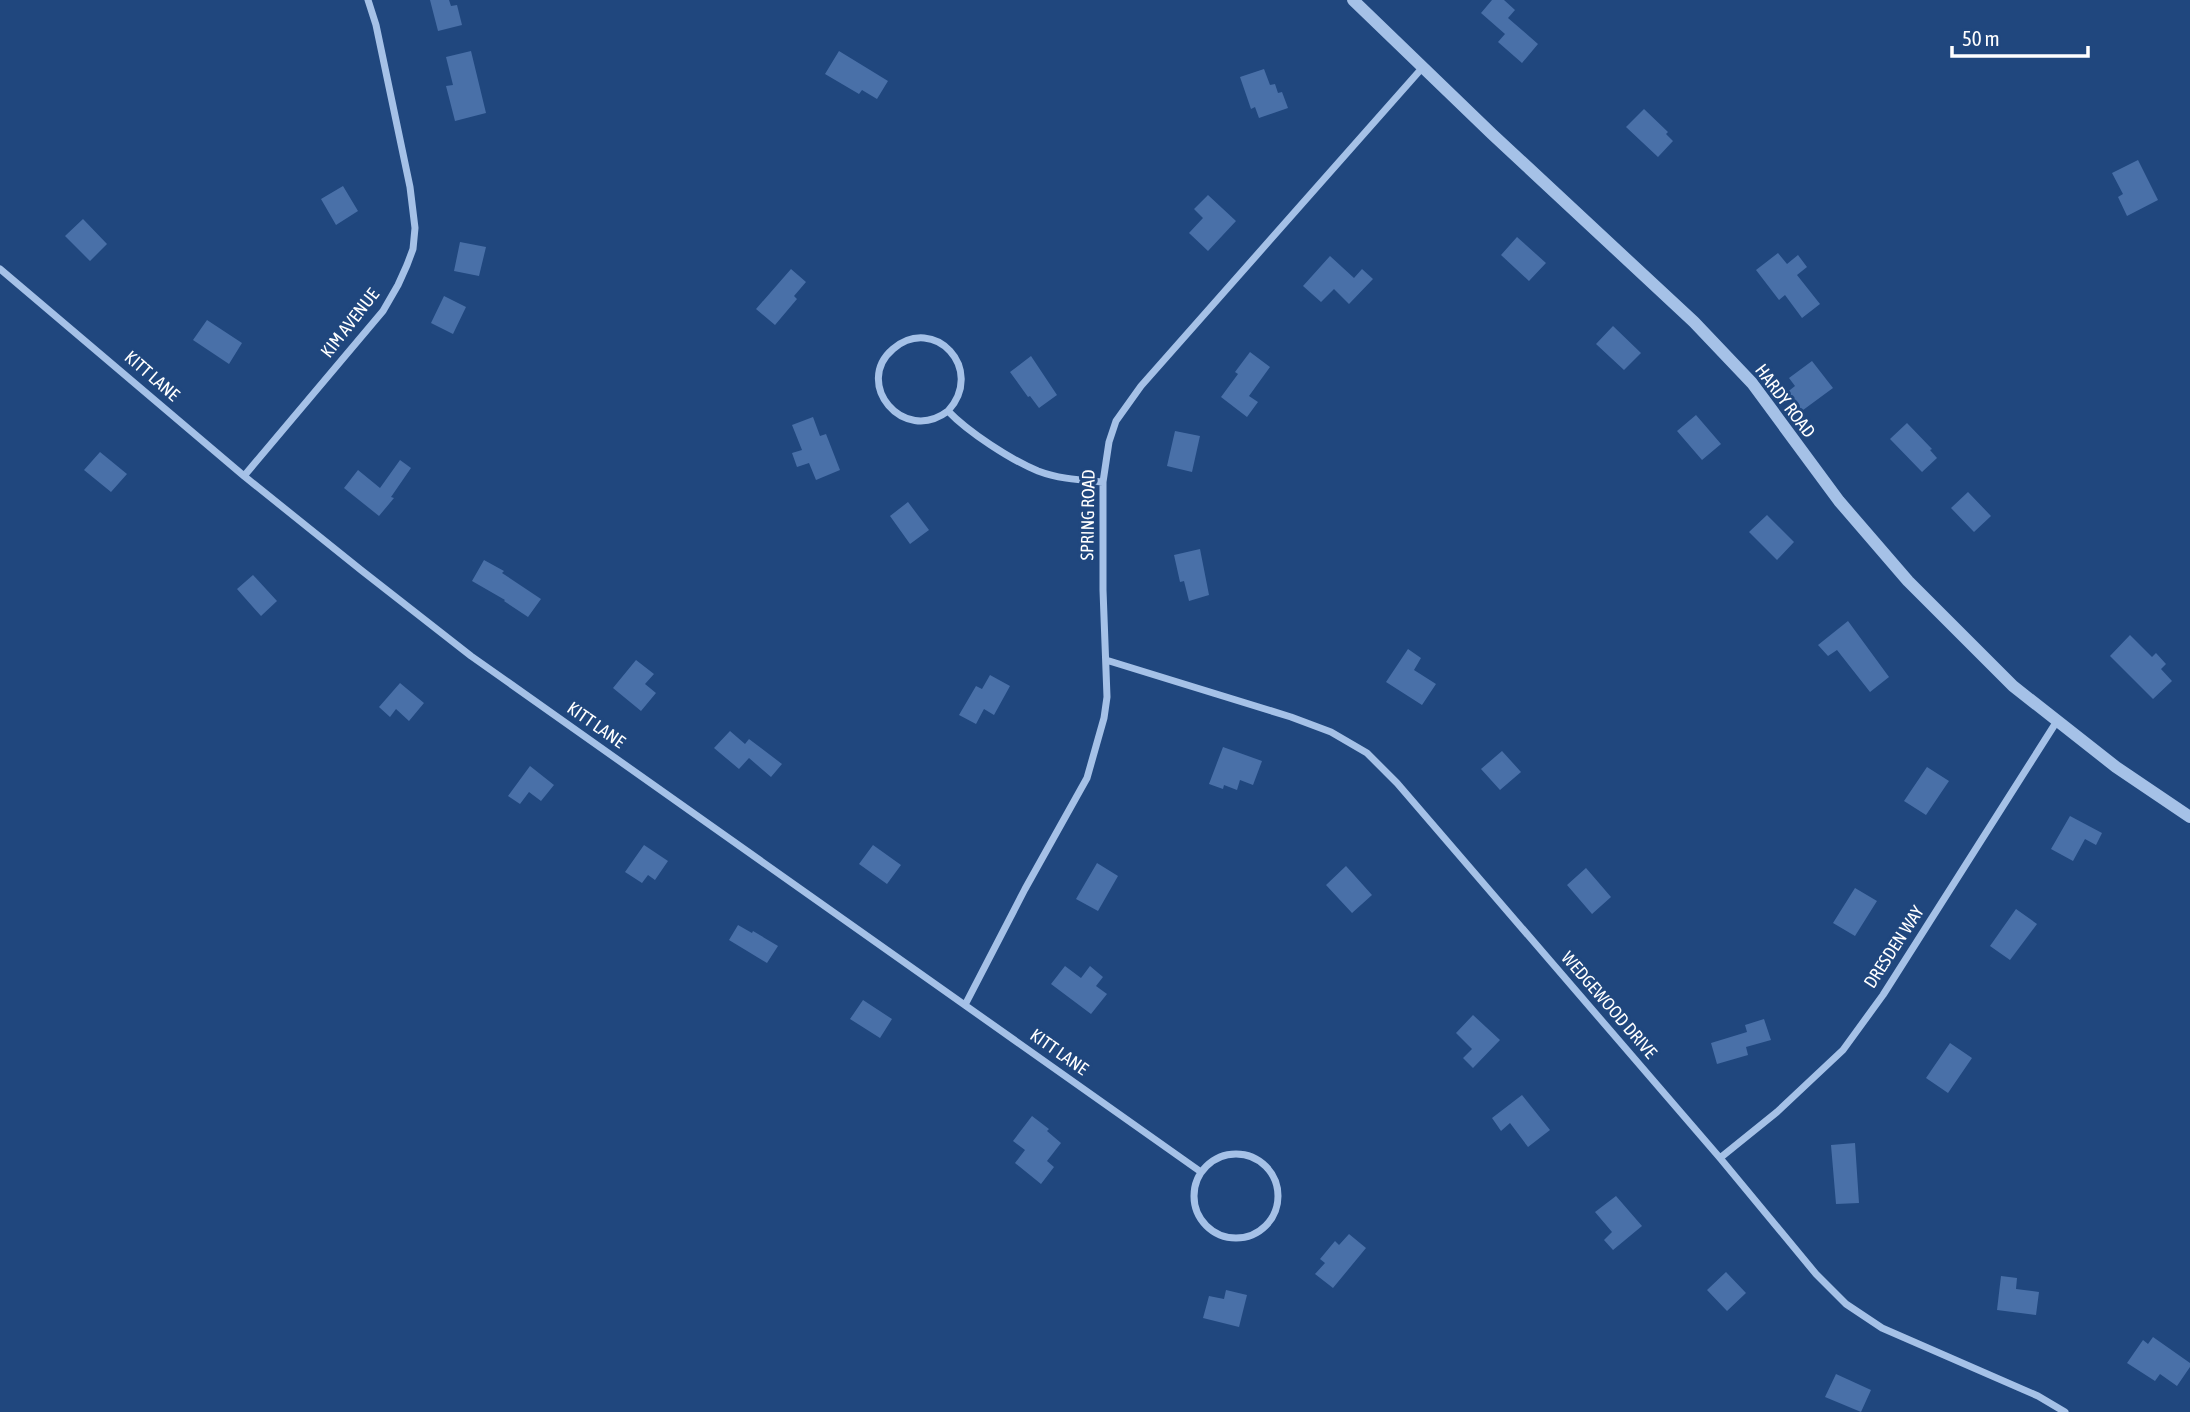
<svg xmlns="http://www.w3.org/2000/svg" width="2190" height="1412" viewBox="0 0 2190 1412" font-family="'Asap Condensed',sans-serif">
  <rect width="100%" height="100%" fill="#20477e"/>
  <path fill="#4970a8" d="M 430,0 L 449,0 L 451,6 L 457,5 L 462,25 L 438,31 Z
    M 1492,0 L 1504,0 L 1515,10 L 1508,18 L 1538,44 L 1522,63 L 1498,42 L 1505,34 L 1481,13 Z
    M 471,51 L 486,113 L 455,121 L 446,86 L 453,85 L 446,57 Z
    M 839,51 L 888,81 L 877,99 L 862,90 L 859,94 L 825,74 Z
    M 1264,69 L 1270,85 L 1275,84 L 1278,93 L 1282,92 L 1288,108 L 1259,118 L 1255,107 L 1251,109 L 1240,77 Z
    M 1644,109 L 1668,132 L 1666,134 L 1673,141 L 1658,157 L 1626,127 Z
    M 2138,160 L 2158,200 L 2127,216 L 2118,197 L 2123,194 L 2112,173 Z
    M 343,186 L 358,211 L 336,225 L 321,199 Z
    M 1208,195 L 1236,221 L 1208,251 L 1189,233 L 1203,218 L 1194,209 Z
    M 83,219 L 107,244 L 90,261 L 65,236 Z
    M 1517,237 L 1546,263 L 1529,281 L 1501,255 Z
    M 460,242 L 486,247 L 479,276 L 454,271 Z
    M 1778,253 L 1787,264 L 1798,255 L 1807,267 L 1797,275 L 1820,304 L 1802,318 L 1785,295 L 1779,300 L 1756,270 Z
    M 1330,256 L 1354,278 L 1362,269 L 1373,279 L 1349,304 L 1334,289 L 1321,302 L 1303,286 Z
    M 791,269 L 806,282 L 794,296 L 797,299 L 775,325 L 756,309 Z
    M 444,296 L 466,307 L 453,334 L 431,323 Z
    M 207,320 L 242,343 L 229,364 L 193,340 Z
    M 1613,326 L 1641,353 L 1624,370 L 1596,344 Z
    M 1250,352 L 1270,367 L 1249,396 L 1258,402 L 1247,417 L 1221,397 L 1238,374 L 1235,372 Z
    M 1031,356 L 1057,395 L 1039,408 L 1030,396 L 1028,397 L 1010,372 Z
    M 1812,361 L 1833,388 L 1799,413 L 1785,394 L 1795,386 L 1789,378 Z
    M 1696,415 L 1721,444 L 1702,460 L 1677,431 Z
    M 813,417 L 820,436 L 826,434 L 840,470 L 816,480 L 809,463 L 797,467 L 792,453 L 802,450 L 792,425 Z
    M 1907,423 L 1932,449 L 1930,450 L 1937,458 L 1922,472 L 1890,439 Z
    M 1175,431 L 1200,436 L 1192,472 L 1167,466 Z
    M 100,452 L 127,474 L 111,492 L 84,470 Z
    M 400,460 L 411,468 L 391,497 L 394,498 L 379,516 L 344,488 L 358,470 L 380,488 Z
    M 1968,492 L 1991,516 L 1974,532 L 1951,508 Z
    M 908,502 L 929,530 L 910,544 L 890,516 Z
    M 1767,515 L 1794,542 L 1777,560 L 1749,532 Z
    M 1200,549 L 1209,595 L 1189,601 L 1184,581 L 1180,582 L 1174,555 Z
    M 484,560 L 504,571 L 502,573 L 541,599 L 528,617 L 504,601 L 505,600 L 472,581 Z
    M 253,575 L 277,601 L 261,616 L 237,589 Z
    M 1848,621 L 1889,677 L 1870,692 L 1837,650 L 1828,656 L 1818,645 Z
    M 2130,635 L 2152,657 L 2156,653 L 2166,664 L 2161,669 L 2172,681 L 2153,699 L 2110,656 Z
    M 1408,649 L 1421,658 L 1414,670 L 1436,684 L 1422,705 L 1386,682 Z
    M 636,660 L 654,674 L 645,684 L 656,693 L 641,711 L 613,688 Z
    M 990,675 L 1010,686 L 994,715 L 984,709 L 976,724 L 959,715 L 976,686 L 982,689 Z
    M 400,683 L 424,703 L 409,721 L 396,709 L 390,717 L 379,707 Z
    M 730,731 L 745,744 L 749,739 L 782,764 L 771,777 L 749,758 L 739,769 L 714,748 Z
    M 1223,747 L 1262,761 L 1253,785 L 1240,780 L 1237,790 L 1224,785 L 1223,789 L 1209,784 Z
    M 1502,751 L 1521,772 L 1500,790 L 1481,769 Z
    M 530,766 L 554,785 L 541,801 L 529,792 L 520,804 L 508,796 Z
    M 1927,767 L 1949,781 L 1926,815 L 1904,801 Z
    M 2070,816 L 2102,833 L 2096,845 L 2085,839 L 2073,861 L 2051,849 Z
    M 644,845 L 668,861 L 655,880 L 648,875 L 642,883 L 625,872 Z
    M 873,845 L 901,865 L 887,884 L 859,864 Z
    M 1097,863 L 1118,876 L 1098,911 L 1076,899 Z
    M 1346,866 L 1372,895 L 1352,913 L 1326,885 Z
    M 1586,868 L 1611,897 L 1592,914 L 1567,885 Z
    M 1855,888 L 1877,901 L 1855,936 L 1833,923 Z
    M 2016,909 L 2037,924 L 2010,960 L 1990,946 Z
    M 738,925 L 752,933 L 753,931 L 778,946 L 767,963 L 729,940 Z
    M 1065,966 L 1081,978 L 1090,966 L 1103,977 L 1096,986 L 1107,994 L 1091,1014 L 1051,984 Z
    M 863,1000 L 892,1019 L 880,1038 L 850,1019 Z
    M 1473,1015 L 1500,1040 L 1473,1068 L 1463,1058 L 1472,1049 L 1456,1033 Z
    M 1764,1019 L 1771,1040 L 1746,1047 L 1748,1055 L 1717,1064 L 1711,1043 L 1747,1032 L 1745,1025 Z
    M 1950,1043 L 1972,1058 L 1948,1093 L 1926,1078 Z
    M 1522,1095 L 1550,1130 L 1528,1147 L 1510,1123 L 1501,1131 L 1492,1118 Z
    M 1032,1116 L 1049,1129 L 1047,1131 L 1061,1143 L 1047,1161 L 1054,1167 L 1041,1184 L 1015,1163 L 1025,1150 L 1013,1141 Z
    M 1855,1143 L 1859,1203 L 1836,1204 L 1831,1145 Z
    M 1616,1196 L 1642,1226 L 1613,1250 L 1604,1240 L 1612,1232 L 1595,1212 Z
    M 1349,1234 L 1366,1248 L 1333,1288 L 1315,1274 L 1325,1263 L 1320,1259 L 1335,1241 L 1339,1245 Z
    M 1726,1272 L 1746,1293 L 1727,1311 L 1707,1290 Z
    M 2001,1276 L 2017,1278 L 2016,1289 L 2039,1292 L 2036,1315 L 1997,1310 Z
    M 1226,1290 L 1247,1295 L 1239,1327 L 1203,1318 L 1209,1296 L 1224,1299 Z
    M 2153,1337 L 2190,1363 L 2190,1367 L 2177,1386 L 2160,1374 L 2155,1381 L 2127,1363 L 2143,1340 L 2148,1344 Z
    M 1836,1374 L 1871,1390 L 1861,1412 L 1825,1397 Z"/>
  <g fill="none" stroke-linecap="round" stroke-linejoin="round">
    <path stroke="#a5c1e7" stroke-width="7" d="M 0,269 L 244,476 L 361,570 L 471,656 L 1201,1172
      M 948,411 C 986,369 934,314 893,349 C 853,383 903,445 948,411 C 968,432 1011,460 1038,471 C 1059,479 1081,480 1103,482
      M 244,476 L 383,311 L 398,285 L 407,265 L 413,249 L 415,228 L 410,187 L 376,25 L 368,0
      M 1106,660 L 1291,717 L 1331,732 L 1367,753 L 1397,783 L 1720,1158 L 1816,1274 L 1846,1304 L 1882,1328 L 2038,1396 L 2065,1412
      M 965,1005 L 1025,889 L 1087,778 L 1104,718 L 1107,697 L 1103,590 L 1103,482 L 1109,442 L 1116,421 L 1141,386 L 1423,67
      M1194 1196a42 42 0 1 1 84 0a42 42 0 1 1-84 0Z
      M 1720,1158 L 1777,1112 L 1843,1050 L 1883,995 L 2057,721"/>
    <path stroke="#a5c1e7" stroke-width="12" d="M 1353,0 L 1492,134 L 1694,322 L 1752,383 L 1839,501 L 1908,581 L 2013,686 L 2116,767 L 2190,817"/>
  </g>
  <g text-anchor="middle" stroke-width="6" stroke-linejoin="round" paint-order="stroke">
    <g font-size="18" fill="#fff" stroke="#20477e">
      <text transform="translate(350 323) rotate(-52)" y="6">KIM AVENUE</text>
      <text transform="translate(152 376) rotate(41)" y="6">KITT LANE</text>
      <text transform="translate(1785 401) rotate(53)" y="6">HARDY ROAD</text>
      <text transform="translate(1088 515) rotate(-89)" y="6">SPRING ROAD</text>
      <text transform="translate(596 725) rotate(35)" y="6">KITT LANE</text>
      <text transform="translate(1894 947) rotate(-57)" y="6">DRESDEN WAY</text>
      <text transform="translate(1609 1005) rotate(49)" y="6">WEDGEWOOD DRIVE</text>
      <text transform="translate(1059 1052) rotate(35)" y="6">KITT LANE</text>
    </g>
  </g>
  <path d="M1952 46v10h136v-10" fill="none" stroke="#ffffff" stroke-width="3.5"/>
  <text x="1962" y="46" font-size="21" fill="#ffffff" stroke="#20477e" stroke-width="5" paint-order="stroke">50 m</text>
</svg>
